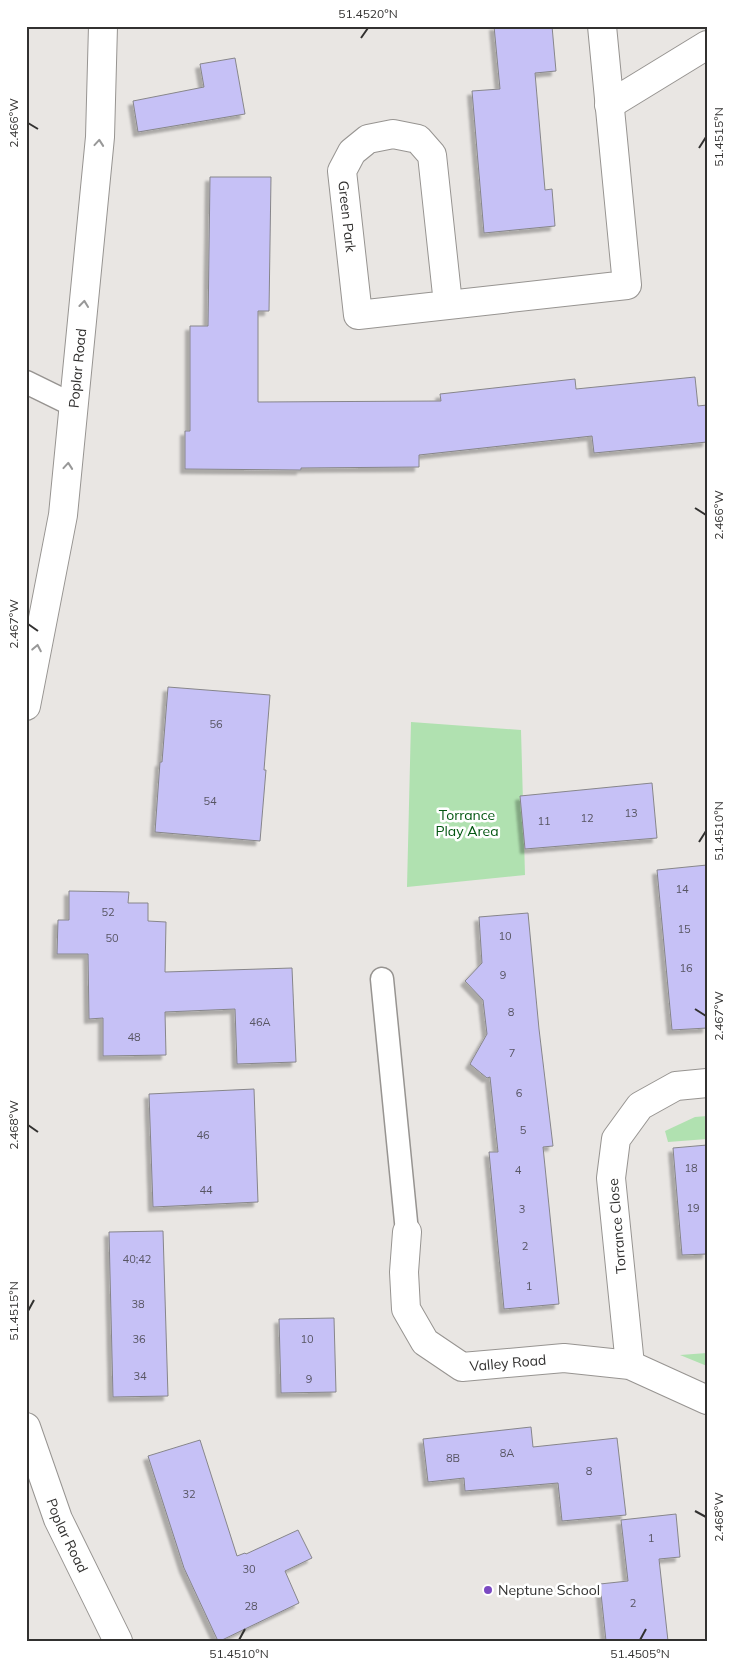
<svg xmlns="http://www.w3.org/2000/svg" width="733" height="1667" viewBox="0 0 733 1667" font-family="Mulish,sans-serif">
  <defs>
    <filter id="shadow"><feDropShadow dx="-4.5" dy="4.5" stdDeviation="1" flood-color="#0004"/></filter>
  </defs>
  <rect width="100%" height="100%" fill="#e9e6e3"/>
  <path fill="#b0e1b0" d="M 411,722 L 521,730 L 525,875 L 407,887 Z
    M 707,1116 L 707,1139 L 668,1142 L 665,1131 L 695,1117 Z
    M 707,1353 L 707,1366 L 680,1355 Z"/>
  <path fill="#c6c1f6" stroke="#87868a" filter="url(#shadow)" d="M 494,26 L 552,26 L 556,71 L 535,73 L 545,190 L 552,189 L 555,226 L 484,233 L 472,91 L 500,89 Z
    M 235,58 L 245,114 L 138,132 L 133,101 L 204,87 L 200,64 Z
    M 210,177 L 271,177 L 269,311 L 258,311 L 258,402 L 441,401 L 440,394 L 575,379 L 576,389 L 695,377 L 698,406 L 707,405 L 707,442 L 594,453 L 592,436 L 419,455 L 419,467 L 301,468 L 301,470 L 185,469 L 185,431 L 190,431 L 190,326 L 208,326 Z
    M 168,687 L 270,695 L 264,770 L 266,770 L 260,841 L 155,832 L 160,762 L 162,762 Z
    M 652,783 L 657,838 L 525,849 L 520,796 Z
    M 707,865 L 707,1028 L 672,1030 L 657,870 Z
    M 69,891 L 129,892 L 128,903 L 148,903 L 148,921 L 166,922 L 165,972 L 292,968 L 296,1062 L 237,1064 L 235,1009 L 165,1012 L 166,1055 L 103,1056 L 103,1018 L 89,1019 L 88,954 L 57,954 L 58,920 L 69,920 Z
    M 528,913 L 539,1029 L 553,1146 L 543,1147 L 559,1304 L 504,1309 L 489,1152 L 498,1152 L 490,1077 L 487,1078 L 470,1064 L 487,1034 L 483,1000 L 465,981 L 482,963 L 479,917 Z
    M 254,1089 L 258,1202 L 153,1207 L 149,1094 Z
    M 707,1145 L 707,1254 L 682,1255 L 673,1148 Z
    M 163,1231 L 168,1396 L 113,1397 L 109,1232 Z
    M 334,1318 L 336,1392 L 281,1393 L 279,1319 Z
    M 531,1427 L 533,1447 L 617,1438 L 626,1515 L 562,1521 L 558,1483 L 465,1491 L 464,1478 L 428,1482 L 423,1439 Z
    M 200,1440 L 237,1556 L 245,1553 L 246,1554 L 298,1530 L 312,1558 L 285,1571 L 299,1603 L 220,1641 L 218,1641 L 184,1568 L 148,1456 Z
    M 676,1514 L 680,1557 L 659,1559 L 668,1641 L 606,1641 L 600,1584 L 628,1581 L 621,1520 Z"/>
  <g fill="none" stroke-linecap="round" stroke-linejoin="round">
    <defs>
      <path id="lane" d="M 26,382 L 73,405
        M 382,979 L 407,1232"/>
      <g id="street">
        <path d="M 609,105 L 707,45"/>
        <path id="s1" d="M 448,304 L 432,155 L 418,139 L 393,134 L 368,139 L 352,152 L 342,171 L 358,315 L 627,285 L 602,26"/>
        <path id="s2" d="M 26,706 L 63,515 L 100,137 L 103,26"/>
        <path id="s3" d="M 407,1232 L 404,1272 L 406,1309 L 425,1342 L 462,1367 L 564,1358 L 630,1365 L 707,1400"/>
        <path d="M 630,1365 L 611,1178 L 616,1139 L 640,1106 L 676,1086 L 707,1083"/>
        <path id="s4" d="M 26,1427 L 58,1519 L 118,1641"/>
      </g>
    </defs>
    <use href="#lane" stroke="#979491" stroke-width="25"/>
    <use href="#street" stroke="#979491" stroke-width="30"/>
    <use href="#lane" stroke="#fff" stroke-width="22"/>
    <use href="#street" stroke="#fff" stroke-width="28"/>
  </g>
  <defs><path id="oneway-chevron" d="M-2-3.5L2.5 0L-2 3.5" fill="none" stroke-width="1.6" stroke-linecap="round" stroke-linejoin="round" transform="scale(1.25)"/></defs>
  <g stroke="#989898">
    <use href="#oneway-chevron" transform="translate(99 143) rotate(-85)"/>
    <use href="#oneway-chevron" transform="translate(84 304) rotate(-84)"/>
    <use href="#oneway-chevron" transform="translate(68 466) rotate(-85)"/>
    <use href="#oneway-chevron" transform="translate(37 648) rotate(-79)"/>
  </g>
  <path fill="none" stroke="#323130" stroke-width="2" d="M 361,38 L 368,28M 28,123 L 38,129M 699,148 L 706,137M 695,508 L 706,515M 28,624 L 38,631M 699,842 L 706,831M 695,1009 L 706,1016M 28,1125 L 38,1132M 28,1311 L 34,1300M 695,1511 L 706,1517M 239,1640 L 245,1629M 640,1640 L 646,1629"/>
  <circle fill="#7b4ac2" stroke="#fff" stroke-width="2" cx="488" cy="1590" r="5"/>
  <g text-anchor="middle" stroke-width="5" stroke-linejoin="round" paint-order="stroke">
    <g font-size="11" fill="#575562">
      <text x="216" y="728">56</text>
      <text x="210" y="805">54</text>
      <text x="631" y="817">13</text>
      <text x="587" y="822">12</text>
      <text x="544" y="825">11</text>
      <text x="682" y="893">14</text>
      <text x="108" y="916">52</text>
      <text x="684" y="933">15</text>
      <text x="505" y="940">10</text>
      <text x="112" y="942">50</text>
      <text x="686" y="972">16</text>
      <text x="503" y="979">9</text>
      <text x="511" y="1016">8</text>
      <text x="260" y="1026">46A</text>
      <text x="134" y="1041">48</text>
      <text x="512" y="1057">7</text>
      <text x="519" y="1097">6</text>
      <text x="523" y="1134">5</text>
      <text x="203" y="1139">46</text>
      <text x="691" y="1172">18</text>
      <text x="518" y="1174">4</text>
      <text x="206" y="1194">44</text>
      <text x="693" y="1212">19</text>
      <text x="522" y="1213">3</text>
      <text x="525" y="1250">2</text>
      <text x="137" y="1263">40;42</text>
      <text x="529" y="1290">1</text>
      <text x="138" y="1308">38</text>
      <text x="139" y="1343">36</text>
      <text x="307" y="1343">10</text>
      <text x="140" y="1380">34</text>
      <text x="309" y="1383">9</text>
      <text x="507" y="1457">8A</text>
      <text x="453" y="1462">8B</text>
      <text x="589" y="1475">8</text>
      <text x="189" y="1498">32</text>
      <text x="651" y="1542">1</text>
      <text x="249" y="1573">30</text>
      <text x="633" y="1607">2</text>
      <text x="251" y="1610">28</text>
    </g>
    <g font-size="14" fill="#323130" stroke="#fff">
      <text dy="5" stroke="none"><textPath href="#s1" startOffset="310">Green Park</textPath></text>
      <text dy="5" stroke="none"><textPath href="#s2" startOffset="342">Poplar Road</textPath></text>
      <text transform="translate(617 1226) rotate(-95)" y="5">Torrance Close</text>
      <text dy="5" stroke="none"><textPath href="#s3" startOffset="206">Valley Road</textPath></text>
      <text dy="5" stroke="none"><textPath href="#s4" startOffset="116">Poplar Road</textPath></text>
    </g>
    <g font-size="14" fill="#035611" stroke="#fff">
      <text x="467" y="820">Torrance<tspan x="467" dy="16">Play Area</tspan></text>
    </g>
    <g font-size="14" fill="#323130" stroke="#fff" text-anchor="start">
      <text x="498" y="1595">Neptune School</text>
    </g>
  </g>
  <rect width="733" height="1667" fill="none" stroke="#ffffff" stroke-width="55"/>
  <rect x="28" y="28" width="678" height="1612" fill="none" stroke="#323130" stroke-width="2"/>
  <g font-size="12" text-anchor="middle" fill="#323130">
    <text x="368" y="18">51.4520°N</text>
    <text transform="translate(14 123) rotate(-90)" y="4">2.466°W</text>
    <text transform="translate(719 137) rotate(-90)" y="4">51.4515°N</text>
    <text transform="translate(719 515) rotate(-90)" y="4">2.466°W</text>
    <text transform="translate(14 624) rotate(-90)" y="4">2.467°W</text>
    <text transform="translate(719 831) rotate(-90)" y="4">51.4510°N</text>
    <text transform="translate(719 1016) rotate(-90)" y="4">2.467°W</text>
    <text transform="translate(14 1125) rotate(-90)" y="4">2.468°W</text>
    <text transform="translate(14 1311) rotate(-90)" y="4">51.4515°N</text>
    <text transform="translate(719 1517) rotate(-90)" y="4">2.468°W</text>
    <text x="239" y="1658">51.4510°N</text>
    <text x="640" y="1658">51.4505°N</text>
  </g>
</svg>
